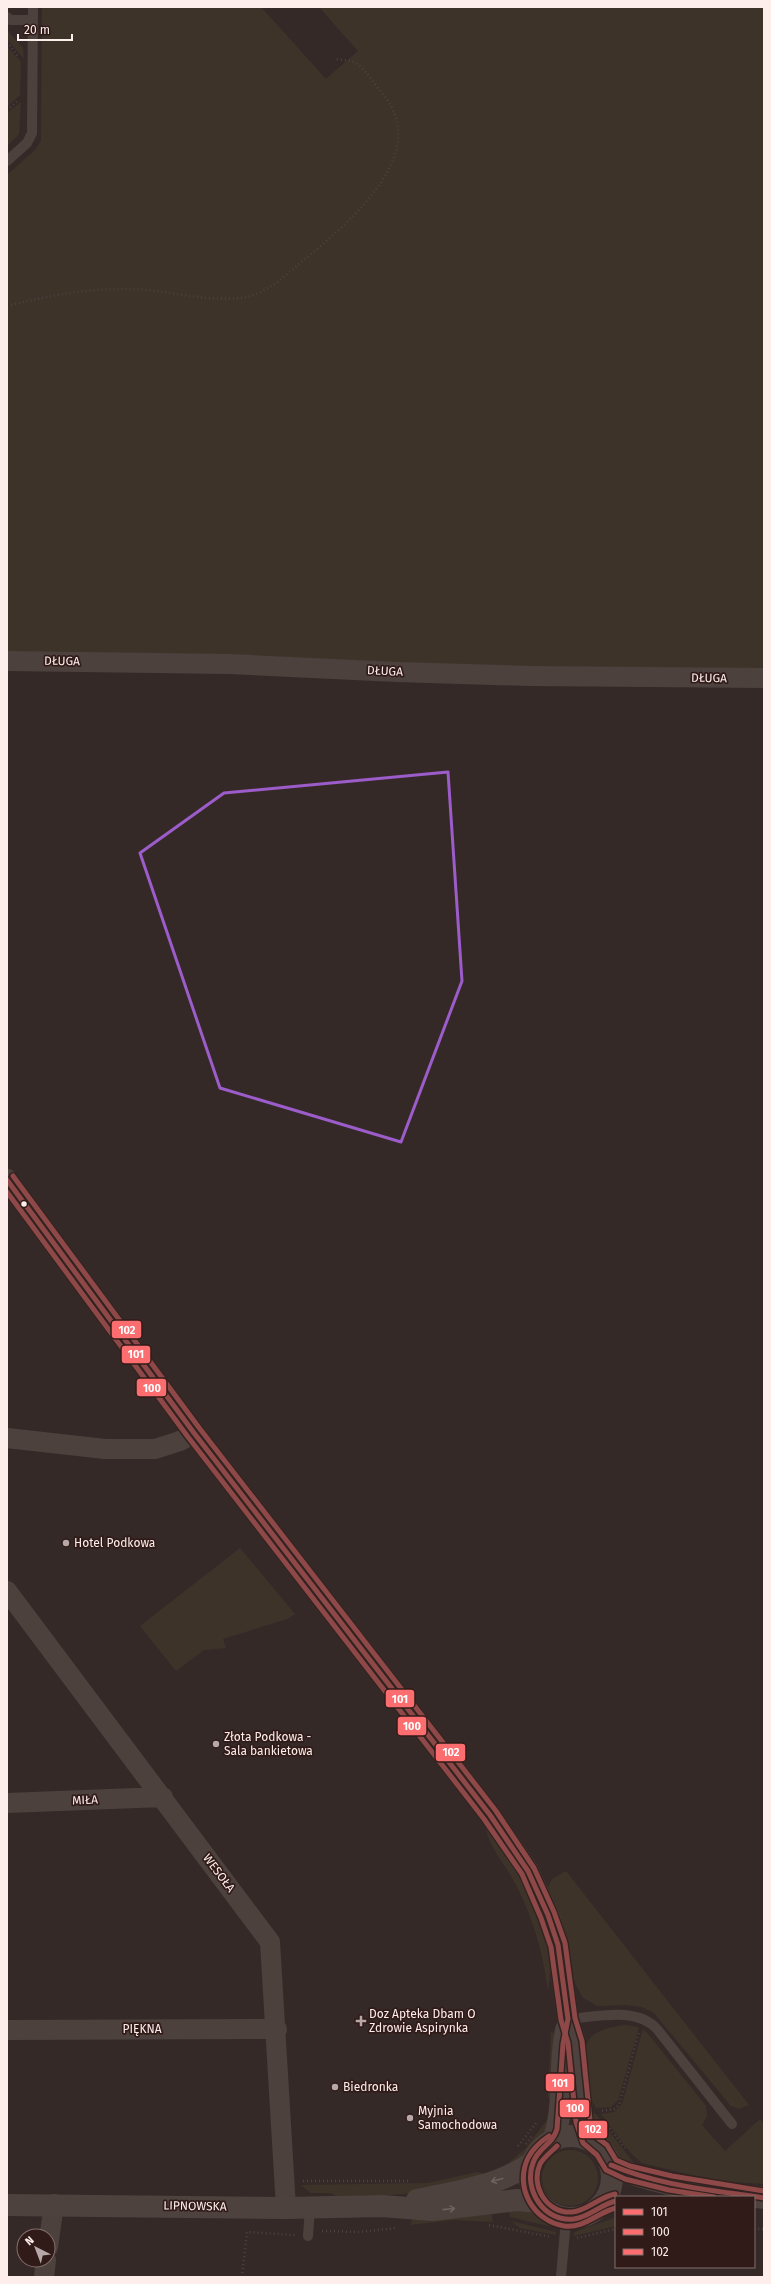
<svg xmlns="http://www.w3.org/2000/svg" width="771" height="2284" viewBox="0 0 771 2284" font-family="'Fira Sans',sans-serif">
  <rect width="100%" height="100%" fill="#352928"/>
  <path fill="#473f2c" d="M 42,7 L 261,7 L 326,79 L 358,51 L 319,7 L 764,7 L 764,670 L 556,668 L 7,653 L 7,175 L 35,150 L 41,141 Z
    M 7,30 L 23,48 L 24,59 L 7,39 Z
    M 7,46 L 21,62 L 20,95 L 7,107 Z
    M 21,102 L 19,134 L 7,146 L 7,113 Z
    M 240,1548 L 295,1614 L 287,1619 L 223,1639 L 226,1648 L 204,1650 L 176,1671 L 140,1626 Z
    M 486,1827 C 513,1867 542,1909 550,1958 C 551,1968 549,1981 548,1991 C 543,1953 533,1917 515,1883 C 505,1863 489,1849 486,1827 Z
    M 566,1871 L 749,2105 L 739,2109 L 731,2106 L 654,2013 L 642,2007 L 626,2005 L 598,2006 L 583,1998 L 575,1983 L 567,1942 L 548,1887 L 552,1879 Z
    M 626,2025 L 639,2027 L 618,2100 L 611,2107 L 596,2108 L 592,2101 C 586,2058 569,2031 626,2025 Z
    M 643,2029 L 648,2034 L 706,2106 L 707,2116 L 702,2125 L 725,2151 L 760,2119 L 764,2124 L 764,2184 L 718,2181 L 642,2163 C 626,2151 614,2130 601,2114 L 614,2112 L 622,2104 Z
    M 551,2031 L 555,2034 L 554,2098 L 548,2098 Z
    M 587,2114 L 596,2114 L 636,2166 L 615,2158 L 598,2137 Z
    M 550,2116 L 546,2132 L 531,2147 L 524,2157 L 505,2166 L 525,2149 Z
    M542 2178a28 28 0 1 1 56 0a28 28 0 1 1-56 0Z
    M 477,2172 L 482,2173 L 485,2177 L 426,2192 L 389,2195 L 336,2196 L 331,2193 L 311,2193 L 301,2185 L 428,2183 Z
    M 509,2208 L 531,2211 L 553,2227 L 510,2217 Z
    M 491,2211 L 493,2222 L 454,2220 L 410,2225 L 413,2218 Z
    M 616,2217 L 616,2226 L 573,2236 L 575,2232 Z
    M 511,2221 L 556,2232 L 556,2235 L 520,2228 Z"/>
  <g fill="none" stroke-linecap="round" stroke-linejoin="round">
    <path stroke="#675e59" stroke-width="2.5" stroke-dasharray="1 3" stroke-linecap="butt" d="M 7,42 L 18,56
      M 7,110 L 19,100
      M 7,306 C 48,296 81,289 124,289 C 163,288 208,304 246,297 C 258,295 268,288 279,281 C 324,241 441,162 382,93 C 374,84 366,70 356,63 C 351,60 341,60 335,59
      M 602,2111 L 614,2109 L 619,2105 L 639,2032
      M 605,2122 L 625,2148
      M 526,2144 L 533,2135
      M 518,2146 L 537,2122
      M 303,2181 L 410,2181
      M 489,2225 L 551,2237
      M 754,2229 L 764,2229
      M 322,2231 L 359,2232 L 396,2228
      M 577,2238 L 616,2229
      M 242,2277 L 247,2232 L 295,2235"/>
    <path stroke="#685e57" stroke-width="10" d="M 7,17 L 10,20 L 33,20
      M 7,161 L 27,143 L 32,133 L 33,7
      M 568,2019 C 596,2017 636,2006 657,2029 L 732,2124
      M 308,2236 L 310,2208
      M 561,2277 L 566,2219"/>
    <path stroke="#685e57" stroke-width="20" d="M 7,661 L 230,664 L 397,672 L 531,676 L 764,678
      M 7,1438 L 105,1449 L 155,1449 L 180,1441 L 194,1433
      M 7,1591 L 270,1942 L 286,2208
      M 7,1803 L 163,1797
      M 7,2030 L 277,2029
      M 48,2247 L 54,2204
      M 44,2277 L 46,2260"/>
    <path stroke="#6b5f57" stroke-width="22" d="M 7,1180 L 194,1433 L 490,1815 L 528,1871 L 548,1915 L 558,1945 L 568,2019 L 575,2042 L 583,2121 L 589,2140
      M530 2177a41 41 0 1 1 82 0a41 41 0 1 1-82 0Z
      M 553,2141 C 566,2106 558,2067 566,2030
      M 611,2165 C 657,2188 714,2190 764,2198
      M 417,2200 C 453,2193 501,2185 531,2163
      M 7,2205 L 286,2208 L 382,2206 L 432,2210 L 517,2200 L 538,2202"/>
    <defs>
      <path id="bus-1" d="M 7,1180 L 194,1433 L 490,1815 L 528,1871 L 548,1915 L 558,1945 L 568,2019 L 563,2044 L 557,2129 C 552,2146 538,2147 533,2163 C 523,2189 544,2223 574,2219 C 590,2217 601,2204 616,2201
        M 611,2165 C 660,2186 712,2190 764,2198"/>
      <path id="bus-2" d="M 7,1192 L 188,1437 L 484,1819 L 522,1874 L 541,1918 L 551,1947 L 561,2020 L 568,2043 L 576,2122 L 583,2143 L 597,2155 L 606,2170 L 625,2179 L 669,2190 L 714,2197
        M 549,2136 C 540,2142 533,2148 528,2158 C 514,2187 533,2221 564,2226 C 584,2229 598,2212 616,2208"/>
      <path id="bus-3" d="M 13,1176 L 200,1429 L 496,1811 L 534,1868 L 554,1912 L 565,1943 L 575,2018 L 582,2041 L 590,2120 L 595,2136 L 607,2145 L 616,2160 L 630,2166 L 672,2176 L 764,2191
        M 557,2146 C 551,2152 544,2157 540,2164 C 530,2186 547,2214 572,2212 C 587,2211 599,2197 615,2194"/>
    </defs>
    <use href="#bus-1" stroke="#301b18" stroke-width="8"/>
    <use href="#bus-2" stroke="#301b18" stroke-width="8"/>
    <use href="#bus-3" stroke="#301b18" stroke-width="8"/>
    <use href="#bus-1" stroke="#fc6d6f" stroke-width="5"/>
    <use href="#bus-2" stroke="#fc6d6f" stroke-width="5"/>
    <use href="#bus-3" stroke="#fc6d6f" stroke-width="5"/>
  </g>
  <defs><path id="oneway-shaft" d="M-6 0H5M1.5-3L5.5 0L1.5 3" fill="none" stroke-width="1.6" stroke-linecap="round" stroke-linejoin="round"/></defs>
  <g stroke="#b4a6a1">
    <use href="#oneway-shaft" transform="translate(497 2180) rotate(165)"/>
    <use href="#oneway-shaft" transform="translate(449 2209) rotate(-6)"/>
  </g>
  <path d="M0 0H771V2284H0ZM 448,772 L 462,981 L 401,1142 L 220,1088 L 140,853 L 224,793 Z" fill="#352928" fill-opacity=".55" fill-rule="evenodd"/>
  <path fill="none" stroke="#9c5cca" stroke-width="3" stroke-linejoin="round" d="M 448,772 L 462,981 L 401,1142 L 220,1088 L 140,853 L 224,793 Z"/>
  <circle fill="#fdedeb" stroke="#301b18" stroke-width="1.5" cx="24" cy="1204" r="3.5"/>
  <g fill="#b7a8a7" stroke="#301b18" stroke-width="1.5">
    <circle cx="66" cy="1543" r="4"/>
    <circle cx="216" cy="1744" r="4"/>
    <path d="M359 2015h4v4h4v4h-4v4h-4v-4h-4v-4h4z"/>
    <circle cx="335" cy="2087" r="4"/>
    <circle cx="410" cy="2118" r="4"/>
  </g>
  <g text-anchor="middle" stroke-width="3.5" stroke-linejoin="round" paint-order="stroke">
    <g font-size="12" fill="#fdedeb" stroke="#301b18">
      <text transform="translate(62 661) rotate(1)" y="4">DŁUGA</text>
      <text transform="translate(385 671) rotate(3)" y="4">DŁUGA</text>
      <text transform="translate(709 678) rotate(1)" y="4">DŁUGA</text>
      <text transform="translate(85 1800) rotate(-2)" y="4">MIŁA</text>
      <text transform="translate(219 1873) rotate(53)" y="4">WESOŁA</text>
      <text x="142" y="2033">PIĘKNA</text>
      <text transform="translate(195 2206) rotate(1)" y="4">LIPNOWSKA</text>
    </g>
    <g font-size="12" fill="#fdedeb" stroke="#301b18" text-anchor="start">
      <text x="74" y="1547">Hotel Podkowa</text>
      <text x="224" y="1741">Złota Podkowa -<tspan x="224" dy="14">Sala bankietowa</tspan></text>
      <text x="369" y="2018">Doz Apteka Dbam O<tspan x="369" dy="14">Zdrowie Aspirynka</tspan></text>
      <text x="343" y="2091">Biedronka</text>
      <text x="418" y="2115">Myjnia<tspan x="418" dy="14">Samochodowa</tspan></text>
    </g>
  </g>
  <g stroke="#301b18" stroke-width="1.5">
    <rect x="111" y="1320" width="31" height="19" rx="4" fill="#fc6d6f"/>
    <rect x="121" y="1345" width="30" height="19" rx="4" fill="#fc6d6f"/>
    <rect x="136" y="1378" width="31" height="19" rx="4" fill="#fc6d6f"/>
    <rect x="385" y="1689" width="30" height="19" rx="4" fill="#fc6d6f"/>
    <rect x="397" y="1716" width="30" height="20" rx="4" fill="#fc6d6f"/>
    <rect x="435" y="1743" width="31" height="19" rx="4" fill="#fc6d6f"/>
    <rect x="545" y="2073" width="30" height="19" rx="4" fill="#fc6d6f"/>
    <rect x="559" y="2099" width="31" height="19" rx="4" fill="#fc6d6f"/>
    <rect x="578" y="2120" width="30" height="19" rx="4" fill="#fc6d6f"/>
  </g>
  <g font-size="11" text-anchor="middle" font-weight="bold" fill="#fff">
    <text x="127" y="1334">102</text>
    <text x="136" y="1358">101</text>
    <text x="152" y="1392">100</text>
    <text x="400" y="1703">101</text>
    <text x="412" y="1730">100</text>
    <text x="451" y="1756">102</text>
    <text x="560" y="2087">101</text>
    <text x="575" y="2112">100</text>
    <text x="593" y="2133">102</text>
  </g>
  <rect width="771" height="2284" fill="none" stroke="#fdedeb" stroke-width="16"/>
  <rect x="615" y="2196" width="140" height="72" fill="#301b18" stroke="#826f6c"/>
  <rect x="623" y="2209" width="20" height="6" fill="#fc6d6f" stroke="#826f6c"/>
  <text x="651" y="2216" font-size="12" fill="#fdedeb">101</text>
  <rect x="623" y="2229" width="20" height="6" fill="#fc6d6f" stroke="#826f6c"/>
  <text x="651" y="2236" font-size="12" fill="#fdedeb">100</text>
  <rect x="623" y="2249" width="20" height="6" fill="#fc6d6f" stroke="#826f6c"/>
  <text x="651" y="2256" font-size="12" fill="#fdedeb">102</text>
  <g transform="translate(36 2248) rotate(318)"><circle r="19" fill="#301b18" stroke="#826f6c"/>
  <path d="M0-3L7 15L0 10L-7 15Z" fill="#b7a8a7"/>
  <text y="-6" font-size="11" font-weight="bold" text-anchor="middle" fill="#fdedeb">N</text>
  </g>
  <path d="M18 34v6h54v-6" fill="none" stroke="#fdedeb" stroke-width="2"/>
  <text x="24" y="34" font-size="12" fill="#fdedeb" stroke="#301b18" stroke-width="3" paint-order="stroke">20 m</text>
</svg>
